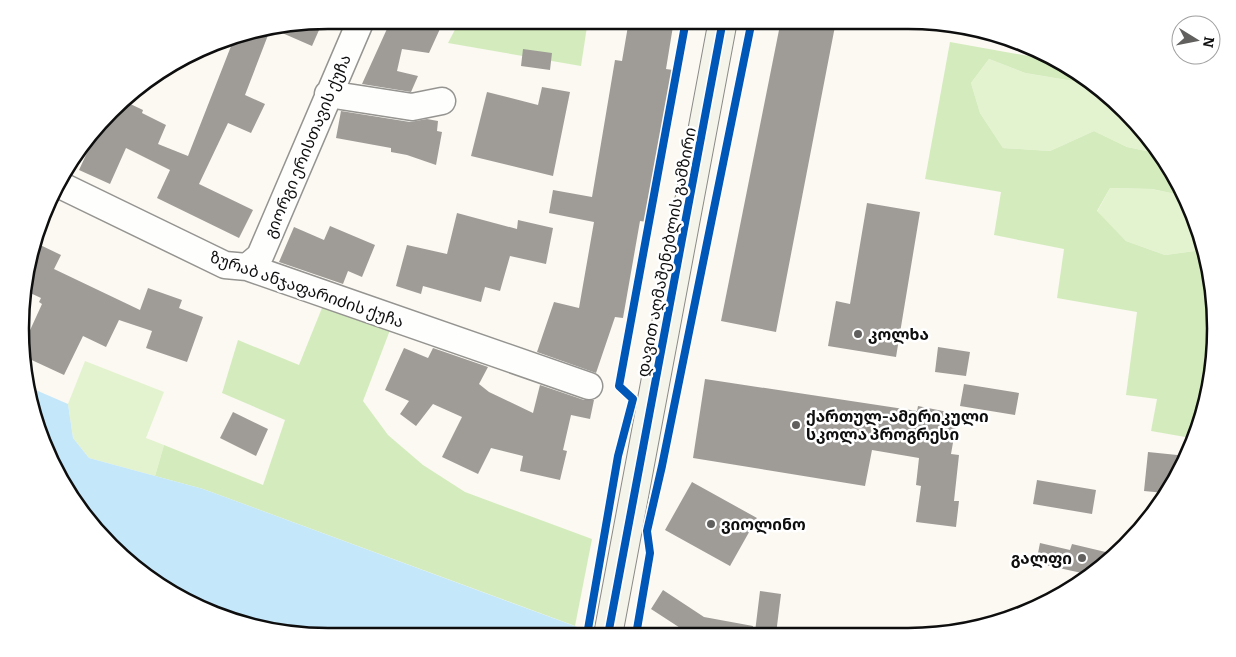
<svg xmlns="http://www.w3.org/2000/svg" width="1236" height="657" viewBox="0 0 1236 657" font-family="Bitter,'Noto Sans Georgian',serif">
  <rect width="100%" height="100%" fill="#fbf9f2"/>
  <path fill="#e4f3cf" d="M 989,59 L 1025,73 L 1085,83 L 1140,125 L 1156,153 L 1127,147 L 1094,131 L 1050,151 L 1003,148 L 980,113 L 971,83 Z
    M 1110,188 L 1152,189 L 1180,195 L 1200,230 L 1202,250 L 1165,255 L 1126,241 L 1097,212 Z
    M 85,361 L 164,392 L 146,438 L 164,445 L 155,476 L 89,458 L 73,438 L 68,404 Z"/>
  <path fill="#d4ecbd" d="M 460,20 L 588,20 L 581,66 L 448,43 Z
    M 950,42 L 1056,61 L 1085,83 L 1025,73 L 989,59 L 971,83 L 980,113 L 1003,148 L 1050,151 L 1094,131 L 1127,147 L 1156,153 L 1180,195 L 1152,189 L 1110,188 L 1097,211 L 1126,241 L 1165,255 L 1202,250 L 1215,349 L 1191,438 L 1151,431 L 1157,399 L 1126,395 L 1137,312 L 1057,298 L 1064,249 L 994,235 L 1001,192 L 925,179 Z
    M 328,293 L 395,317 L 363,401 L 388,435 L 423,465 L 465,492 L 592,539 L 575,626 L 203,489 L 155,476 L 164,445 L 263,485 L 285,420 L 222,393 L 238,340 L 299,365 Z"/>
  <path fill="#c4e7fa" d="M 31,388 L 68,404 L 73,438 L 89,458 L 203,489 L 599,635 L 309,636 L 192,605 L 110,546 L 52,465 Z"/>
  <path fill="#9f9c98" d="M 391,20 L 444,20 L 429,53 L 402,49 L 397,71 L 418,76 L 411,92 L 362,84 Z
    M 629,20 L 674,20 L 666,69 L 673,70 L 647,222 L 640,221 L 623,318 L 615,317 L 596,373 L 537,352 L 554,302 L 579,308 L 594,222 L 549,213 L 553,190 L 592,197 L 615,60 L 622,61 Z
    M 781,20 L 836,21 L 776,332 L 721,321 Z
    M 323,21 L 312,46 L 273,29 L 290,26 Z
    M 270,30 L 245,95 L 265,104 L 251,133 L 228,123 L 199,184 L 253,210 L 239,238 L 157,198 L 170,170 L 126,148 L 110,184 L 79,170 L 98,129 L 124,101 L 143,110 L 142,113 L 166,125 L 158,144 L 188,156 L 235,36 Z
    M 523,49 L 552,53 L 550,70 L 521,66 Z
    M 542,87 L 570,92 L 553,176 L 471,156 L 487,92 L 538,105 Z
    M 341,111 L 410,122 L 427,119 L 438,121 L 437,131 L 442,132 L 436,165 L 407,155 L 391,152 L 391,148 L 336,138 Z
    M 867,203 L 920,212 L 896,357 L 828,346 L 836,301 L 850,304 Z
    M 457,213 L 517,229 L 518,220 L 553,228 L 546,264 L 510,256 L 500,291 L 485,287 L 481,302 L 423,286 L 421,294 L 396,286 L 407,245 L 447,254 Z
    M 330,226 L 375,245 L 362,277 L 348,271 L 343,284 L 279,262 L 294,227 L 324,240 Z
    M 34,242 L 61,255 L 54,269 L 140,310 L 148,288 L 182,300 L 179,308 L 203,317 L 187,362 L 146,348 L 152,331 L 119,320 L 106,347 L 83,336 L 64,375 L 23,356 L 21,350 L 42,304 L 39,302 L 41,298 L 26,291 L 30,249 Z
    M 938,347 L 970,352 L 966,376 L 935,372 Z
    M 404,348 L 428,358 L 433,348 L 488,367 L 479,384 L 489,392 L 533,413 L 540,385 L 584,400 L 594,400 L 590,419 L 571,415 L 563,450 L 567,451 L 560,480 L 520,471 L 523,456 L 491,448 L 478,474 L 442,457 L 462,417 L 433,404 L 416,426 L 400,414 L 409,401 L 385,390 Z
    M 705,379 L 917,411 L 918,406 L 958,414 L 951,454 L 959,455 L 954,501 L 959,501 L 956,527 L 916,522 L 921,486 L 916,485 L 919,458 L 872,450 L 865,486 L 693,458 Z
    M 964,384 L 1019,393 L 1015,415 L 960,406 Z
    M 233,412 L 268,429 L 256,456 L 220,438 Z
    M 1148,452 L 1187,456 L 1184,465 L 1165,493 L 1144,491 Z
    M 1037,480 L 1096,490 L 1092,514 L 1033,504 Z
    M 692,482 L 757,518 L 730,566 L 665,530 Z
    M 1040,543 L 1070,550 L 1072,544 L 1114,554 L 1091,575 L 1036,563 Z
    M 663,590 L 704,617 L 753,626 L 752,635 L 691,635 L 651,609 Z
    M 760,591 L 781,594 L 776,634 L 755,632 Z"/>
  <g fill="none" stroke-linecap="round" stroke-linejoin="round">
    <defs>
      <path id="street" d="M 328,94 L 412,107 L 442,101
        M 60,185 L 225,265 L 247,267 L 589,386
        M 247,267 L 260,256 L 361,20"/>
      <path id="secondary" d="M 608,635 L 723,20"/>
    </defs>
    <use href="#street" stroke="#959491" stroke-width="29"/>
    <use href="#secondary" stroke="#8b8a87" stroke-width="30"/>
    <use href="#street" stroke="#fefefd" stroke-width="26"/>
    <use href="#secondary" stroke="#f5f4ea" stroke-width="28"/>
    <defs>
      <path id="cycleway" d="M 587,635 L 618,456 L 633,399 L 619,386 L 686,20
        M 608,635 L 723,20
        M 636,635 L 650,553 L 647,531 L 662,466 L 752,20"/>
    </defs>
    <use href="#cycleway" stroke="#fff" stroke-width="11"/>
    <use href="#cycleway" stroke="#0057b8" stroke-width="8"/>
  </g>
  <g fill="#61605e" stroke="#fff" stroke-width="2">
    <circle cx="858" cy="334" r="5"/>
    <circle cx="796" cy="425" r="5"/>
    <circle cx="711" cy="524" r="5"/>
    <circle cx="1082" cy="558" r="5"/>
  </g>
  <g text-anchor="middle" stroke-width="5" stroke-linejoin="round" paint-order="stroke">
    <g font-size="16" fill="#0e0e0e" stroke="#fff">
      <text transform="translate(307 146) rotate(-67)" y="6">გიორგი ერისთავის ქუჩა</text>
      <text transform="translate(666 252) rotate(-79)" y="6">დავით აღმაშენებლის გამზირი</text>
      <text transform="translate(307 289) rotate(19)" y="6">ზურაბ ანჯაფარიძის ქუჩა</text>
    </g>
    <g font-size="16" font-weight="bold" fill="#0e0e0e" stroke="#fff" text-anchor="start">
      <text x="868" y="340">კოლხა</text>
      <text x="806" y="422">ქართულ-ამერიკული<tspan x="806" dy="18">სკოლა პროგრესი</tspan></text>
      <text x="721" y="530">ვიოლინო</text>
      <text x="1072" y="564" text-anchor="end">გალფი</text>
    </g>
  </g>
  <path d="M0 0H1236V657H0ZM328 29H908A299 299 0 0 1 1207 328V329A299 299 0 0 1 908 628H328A299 299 0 0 1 29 329V328A299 299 0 0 1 328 29Z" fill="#fff" fill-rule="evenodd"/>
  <path fill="none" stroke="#0e0e0e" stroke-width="2.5" d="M328 29H908A299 299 0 0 1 1207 328V329A299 299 0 0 1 908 628H328A299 299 0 0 1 29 329V328A299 299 0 0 1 328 29Z"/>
  <g transform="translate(1196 40) rotate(100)"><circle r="24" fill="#ffffff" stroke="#9f9f9f"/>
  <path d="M0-4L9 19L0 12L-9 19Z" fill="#61605e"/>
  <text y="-8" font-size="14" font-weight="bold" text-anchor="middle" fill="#0e0e0e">N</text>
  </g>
</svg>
